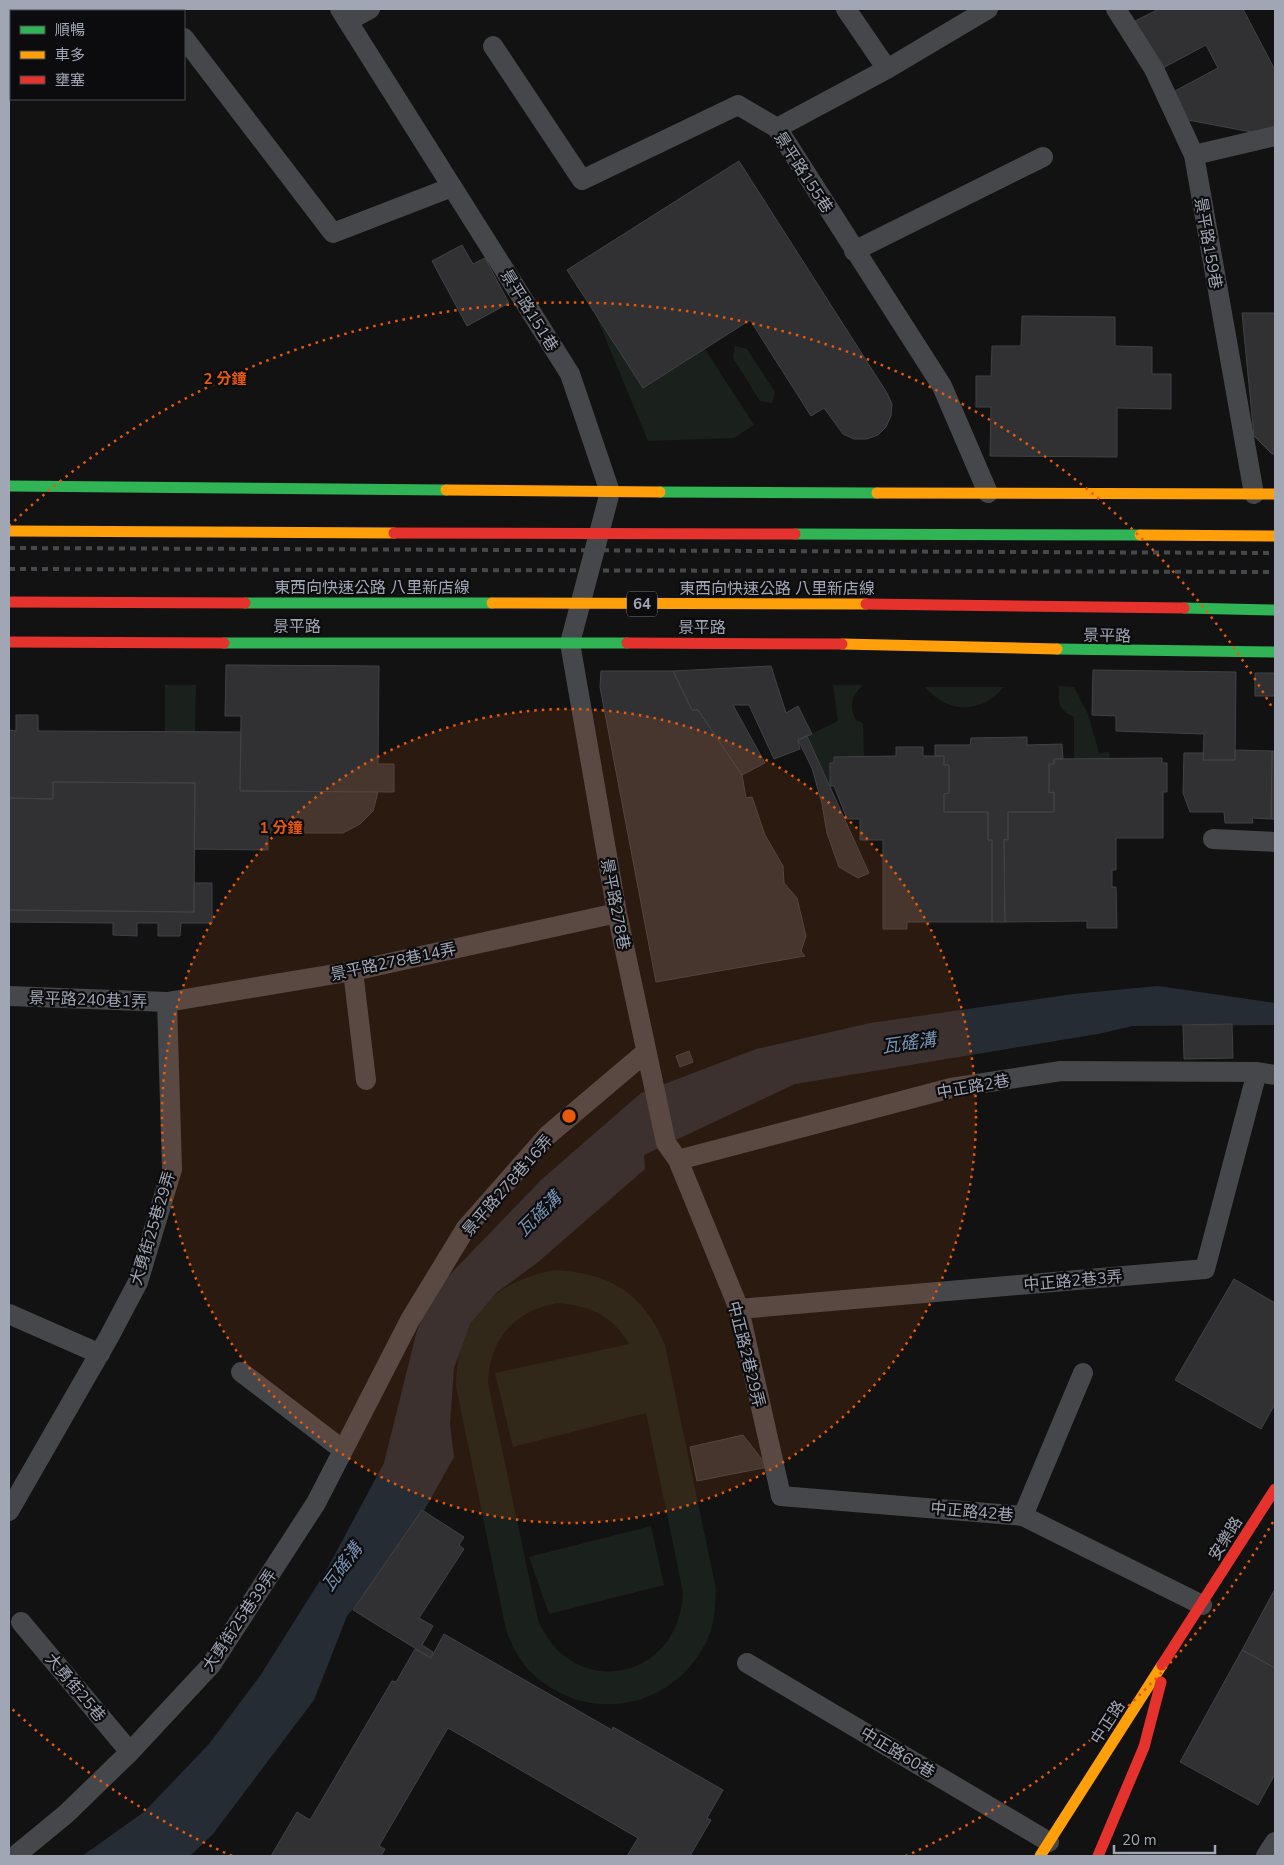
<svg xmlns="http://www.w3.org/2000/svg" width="1284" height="1865" viewBox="0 0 1284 1865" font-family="'Nunito Sans','Noto Sans TC',sans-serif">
  <rect width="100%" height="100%" fill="#121212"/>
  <path fill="#1a211c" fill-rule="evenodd" d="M 595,313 L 643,388 L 705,349 L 754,425 L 734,438 L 648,441 Z
    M 735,346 L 747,349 L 775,392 L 772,403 L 760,401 L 733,358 Z
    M 165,685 L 196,685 L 195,732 L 165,732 Z
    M 833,685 L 863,685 C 851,696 849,706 856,720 L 863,723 L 864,757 L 834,757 L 834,763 L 830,763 L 830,786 L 807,736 L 838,721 Z
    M 1059,686 L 1074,687 L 1088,714 L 1099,753 L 1109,752 L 1110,759 L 1074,759 L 1074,717 C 1058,710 1058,703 1059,686 Z
    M 925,687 L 1004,687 C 981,714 948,714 925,687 Z
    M 554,1270 C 611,1273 643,1293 665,1345 L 716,1589 C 715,1606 715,1622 708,1638 C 676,1709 587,1727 531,1672 C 519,1660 512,1645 506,1630 L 456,1386 C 457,1320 490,1283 554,1270 ZM 557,1303 C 588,1305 613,1315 629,1344 L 495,1373 L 513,1447 L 646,1413 L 683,1592 C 680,1681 572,1702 538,1620 L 488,1383 C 490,1338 513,1312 557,1303 Z
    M 651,1526 L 664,1585 L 549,1614 L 529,1557 Z"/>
  <path fill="#252c34" d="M 1158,986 L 1275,1003 L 1275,1025 L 1133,1026 L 1098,1034 L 795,1084 L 644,1155 L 645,1169 L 537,1263 L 496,1293 L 470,1324 L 454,1368 L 450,1424 L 454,1457 L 421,1516 L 367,1593 L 347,1616 L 314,1700 L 213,1834 L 190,1856 L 82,1856 L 144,1812 L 209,1744 L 260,1676 L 326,1571 L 384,1463 L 416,1334 L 431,1294 L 541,1180 L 641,1093 L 756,1049 L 870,1023 L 1073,994 Z"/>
  <path fill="#313133" stroke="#404246" d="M 1159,9 L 1243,9 L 1275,70 L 1275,132 L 1267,135 L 1188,120 L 1173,92 L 1218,68 L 1206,45 L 1161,69 L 1135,21 Z
    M 739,161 L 887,393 L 892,404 L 891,416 L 886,427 L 878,435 L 867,439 L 854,439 L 843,434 L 824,408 L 811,416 L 750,320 L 643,388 L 567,270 Z
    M 462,245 L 473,264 L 485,258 L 509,303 L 467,326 L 432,261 Z
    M 1242,313 L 1275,313 L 1275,454 L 1272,454 L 1254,436 Z
    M 1022,316 L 1115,317 L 1115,346 L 1152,347 L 1152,374 L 1171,374 L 1171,409 L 1117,408 L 1117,457 L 990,456 L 991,407 L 976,407 L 976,376 L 991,376 L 992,346 L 1021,346 Z
    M 226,665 L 379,666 L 378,764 L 394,764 L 394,792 L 240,791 L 241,716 L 225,716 Z
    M 771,666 L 786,713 L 798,706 L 812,734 L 798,740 L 800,749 L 774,759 L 749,705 L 733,705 L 765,763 L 742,775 L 698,710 L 692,710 L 673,671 Z
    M 1093,670 L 1236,672 L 1235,760 L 1203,760 L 1204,734 L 1116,731 L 1116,716 L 1092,715 Z
    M 601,671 L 673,671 L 692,710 L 698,710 L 742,775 L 746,798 L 752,797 L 765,835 L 783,866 L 784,883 L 797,898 L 806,936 L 801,951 L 805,956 L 656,982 L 600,687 Z
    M 1255,673 L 1275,673 L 1275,696 L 1255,696 Z
    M 16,715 L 38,715 L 38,731 L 241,732 L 240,791 L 378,792 L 373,811 L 360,824 L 343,833 L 268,833 L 268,850 L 194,849 L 195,783 L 53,782 L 53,799 L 9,798 L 9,730 L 16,731 Z
    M 807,736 L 869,873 L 858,878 L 839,867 L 827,833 L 822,804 L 812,768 L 798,740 Z
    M 1027,737 L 1027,745 L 1062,744 L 1063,759 L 1054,759 L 1054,764 L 1049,764 L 1049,793 L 1054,792 L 1054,812 L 1008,812 L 1008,840 L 1004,839 L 1005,922 L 992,922 L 992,840 L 988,840 L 988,812 L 944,812 L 944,794 L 949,793 L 949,765 L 944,765 L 944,756 L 935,756 L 935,745 L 970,745 L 971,738 Z
    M 896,747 L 923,747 L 923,756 L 944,756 L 944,765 L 949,765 L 949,793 L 944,794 L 944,812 L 988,812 L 988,840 L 992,840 L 992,922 L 907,922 L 907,929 L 883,929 L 883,840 L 860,840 L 860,819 L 847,819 L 834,786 L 830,786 L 830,763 L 834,763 L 834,757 L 896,756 Z
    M 1235,750 L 1272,751 L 1271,819 L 1252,818 L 1253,823 L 1225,823 L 1224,812 L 1190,812 L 1183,793 L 1184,753 L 1204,753 L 1203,760 L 1235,760 Z
    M 1272,751 L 1275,751 L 1275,819 L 1271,819 Z
    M 1162,758 L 1162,763 L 1167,763 L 1167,792 L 1163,792 L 1163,838 L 1116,838 L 1116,870 L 1112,870 L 1112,887 L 1116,887 L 1117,928 L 1087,928 L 1087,921 L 1005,922 L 1004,839 L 1008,840 L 1008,812 L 1054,812 L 1054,792 L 1049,793 L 1049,764 L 1054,764 L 1054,759 Z
    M 53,782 L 195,783 L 194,912 L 9,910 L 9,798 L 53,799 Z
    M 194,883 L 212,883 L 212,923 L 181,923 L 180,936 L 158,936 L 158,923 L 137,923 L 137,936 L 113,935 L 113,923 L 9,922 L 9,910 L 194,912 Z
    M 1232,1024 L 1233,1058 L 1184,1059 L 1183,1025 Z
    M 689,1051 L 693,1062 L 680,1067 L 676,1056 Z
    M 1234,1279 L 1275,1303 L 1275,1404 L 1261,1429 L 1175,1380 Z
    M 743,1435 L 768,1467 L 697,1481 L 690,1447 Z
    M 422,1510 L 464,1537 L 459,1545 L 464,1549 L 419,1618 L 433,1626 L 422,1645 L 433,1652 L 431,1658 L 353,1610 Z
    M 1275,1589 L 1275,1668 L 1242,1650 Z
    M 444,1634 L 612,1730 L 613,1727 L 723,1790 L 707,1818 L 711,1820 L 691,1854 L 692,1856 L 627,1856 L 638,1838 L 448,1728 L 379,1846 L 385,1849 L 381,1856 L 271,1856 L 297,1812 L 310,1820 L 392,1681 L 396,1682 L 415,1649 L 431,1658 Z
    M 1242,1650 L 1275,1668 L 1275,1774 L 1258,1805 L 1180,1762 Z"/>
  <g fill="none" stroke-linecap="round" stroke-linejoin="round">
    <path stroke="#46474b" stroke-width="20" d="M 161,9 L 163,11
      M 340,9 L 570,374 L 610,492 L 570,643 L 617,913 L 666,1143 L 678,1160 L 739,1309 L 781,1496 L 1023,1516 L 1202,1605
      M 846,9 L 887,69
      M 1116,9 L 1154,69 L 1194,155 L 1254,494
      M 348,21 L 370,9
      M 184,38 L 333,233 L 452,187
      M 493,46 L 582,180 L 738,105 L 777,128 L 942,386 L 988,493
      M 777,128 L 887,69 L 988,9
      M 1194,155 L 1275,136
      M 854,251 L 1043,157
      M 1213,839 L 1275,842
      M 353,971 L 366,1080
      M 9,996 L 167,1002 L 353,971 L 617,913
      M 678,1160 L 951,1088 L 1061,1071 L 1257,1072 L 1275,1075
      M 739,1309 L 1205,1269 L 1257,1072
      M 9,1314 L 100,1354
      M 241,1372 L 343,1450
      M 9,1511 L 109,1337 L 138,1282 L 172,1169 L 167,1002
      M 1023,1516 L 1083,1373
      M 21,1622 L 130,1752
      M 747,1663 L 1049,1842
      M 15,1856 L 66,1814 L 130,1752 L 211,1665 L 316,1503 L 410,1320 L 466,1228 L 548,1135 L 646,1052
      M 1266,1856 L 1275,1842"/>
    <path stroke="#30b455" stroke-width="11" d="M 9,486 L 446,490
      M 660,492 L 877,493
      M 224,643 L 627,643
      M 1057,649 L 1275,652"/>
    <path stroke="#ff9f0a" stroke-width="11" d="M 446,490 L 660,492
      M 877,493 L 1275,494
      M 842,644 L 1057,649
      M 1040,1856 L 1162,1665"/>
    <path stroke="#e5322d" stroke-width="11" d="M 9,642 L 224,643
      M 627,643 L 842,644
      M 1162,1665 L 1275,1489
      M 1098,1856 L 1144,1747 L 1161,1682"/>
    <path stroke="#46484b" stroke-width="4" stroke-dasharray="6 5" stroke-linecap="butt" d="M 9,548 L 1275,553
      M 9,569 L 1275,572"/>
    <path stroke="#30b455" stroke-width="11" d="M 795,534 L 1140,535
      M 245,603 L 492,603
      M 1184,608 L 1275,610"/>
    <path stroke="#ff9f0a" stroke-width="11" d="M 9,531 L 394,533
      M 1140,535 L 1275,536
      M 492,603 L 866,604"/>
    <path stroke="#e5322d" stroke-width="11" d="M 394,533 L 795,534
      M 9,602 L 245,603
      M 866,604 L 1184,608"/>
  </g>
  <circle cx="569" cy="1116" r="407" fill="#e8590c" fill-opacity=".12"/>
  <g fill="none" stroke="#e8590c" stroke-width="2.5" stroke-dasharray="2.5 5">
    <circle cx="569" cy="1116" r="407"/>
    <path d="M1273 1522A813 813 0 0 1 906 1856M232 1856A813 813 0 0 1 9 1706M9 526A813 813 0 0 1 1273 709"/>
  </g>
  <g text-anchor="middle" stroke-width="4.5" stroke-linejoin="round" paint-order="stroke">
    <rect fill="#0c0c0e" stroke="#747882" stroke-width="1" x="627" y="591.5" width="30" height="25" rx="4"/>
    <g font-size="15" font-weight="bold" fill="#a1a6b4">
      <text x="642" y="609">64</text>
    </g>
    <g font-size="16" fill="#a1a6b4" stroke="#0c0c0e">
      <text transform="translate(804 172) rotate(57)" y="6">景平路155巷</text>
      <text transform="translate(1209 243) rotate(80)" y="6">景平路159巷</text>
      <text transform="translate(530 310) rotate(58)" y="6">景平路151巷</text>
      <text x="372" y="593">東西向快速公路 八里新店線</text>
      <text x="777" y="594">東西向快速公路 八里新店線</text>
      <text x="297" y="632">景平路</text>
      <text x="702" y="633">景平路</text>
      <text transform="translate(1107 635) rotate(1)" y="6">景平路</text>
      <text transform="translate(616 904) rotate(79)" y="6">景平路278巷</text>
      <text transform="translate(393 961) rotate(-12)" y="6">景平路278巷14弄</text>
      <text transform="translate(88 999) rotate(2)" y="6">景平路240巷1弄</text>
      <text transform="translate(973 1086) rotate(-10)" y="6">中正路2巷</text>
      <text transform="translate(507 1185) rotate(-49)" y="6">景平路278巷16弄</text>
      <text transform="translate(152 1228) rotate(-73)" y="6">大勇街25巷29弄</text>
      <text transform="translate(1073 1280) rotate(-5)" y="6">中正路2巷3弄</text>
      <text transform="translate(747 1354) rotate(76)" y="6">中正路2巷29弄</text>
      <text transform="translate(972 1511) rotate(5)" y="6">中正路42巷</text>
      <text transform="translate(1225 1538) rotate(-58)" y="6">安樂路</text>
      <text transform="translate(239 1620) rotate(-56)" y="6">大勇街25巷39弄</text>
      <text transform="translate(76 1687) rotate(50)" y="6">大勇街25巷</text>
      <text transform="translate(1107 1722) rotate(-57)" y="6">中正路</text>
      <text transform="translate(898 1752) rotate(31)" y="6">中正路60巷</text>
    </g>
    <g font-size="18" font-style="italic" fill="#7692b2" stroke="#0c0c0e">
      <text transform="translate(909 1043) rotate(-8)" y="6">瓦磘溝</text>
      <text transform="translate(539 1214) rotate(-45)" y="6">瓦磘溝</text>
      <text transform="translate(342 1567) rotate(-54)" y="6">瓦磘溝</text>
    </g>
  </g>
  <circle cx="569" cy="1116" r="8" fill="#e8590c" stroke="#0c0c0e" stroke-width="2.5"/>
  <g font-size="15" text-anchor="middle" font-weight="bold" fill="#e8590c" stroke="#0c0c0e" stroke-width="4.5" stroke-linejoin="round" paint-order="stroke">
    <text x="225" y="384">2 分鐘</text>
    <text x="281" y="833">1 分鐘</text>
  </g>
  <rect width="1284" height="1865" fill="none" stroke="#a1a6b4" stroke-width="20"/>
  <rect x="10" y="10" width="175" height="90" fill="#0c0c0e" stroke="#484a50"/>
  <rect x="20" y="26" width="25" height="8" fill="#30b455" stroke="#484a50"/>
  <text x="55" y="35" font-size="15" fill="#a1a6b4">順暢</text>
  <rect x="20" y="51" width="25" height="8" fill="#ff9f0a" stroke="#484a50"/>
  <text x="55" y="60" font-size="15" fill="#a1a6b4">車多</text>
  <rect x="20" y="76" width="25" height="8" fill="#e5322d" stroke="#484a50"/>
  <text x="55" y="85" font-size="15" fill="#a1a6b4">壅塞</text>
  <path d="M1114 1845v8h101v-8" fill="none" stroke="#a1a6b4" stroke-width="2.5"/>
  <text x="1122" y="1845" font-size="15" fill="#a1a6b4" stroke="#0c0c0e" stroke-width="4" paint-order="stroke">20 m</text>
</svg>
